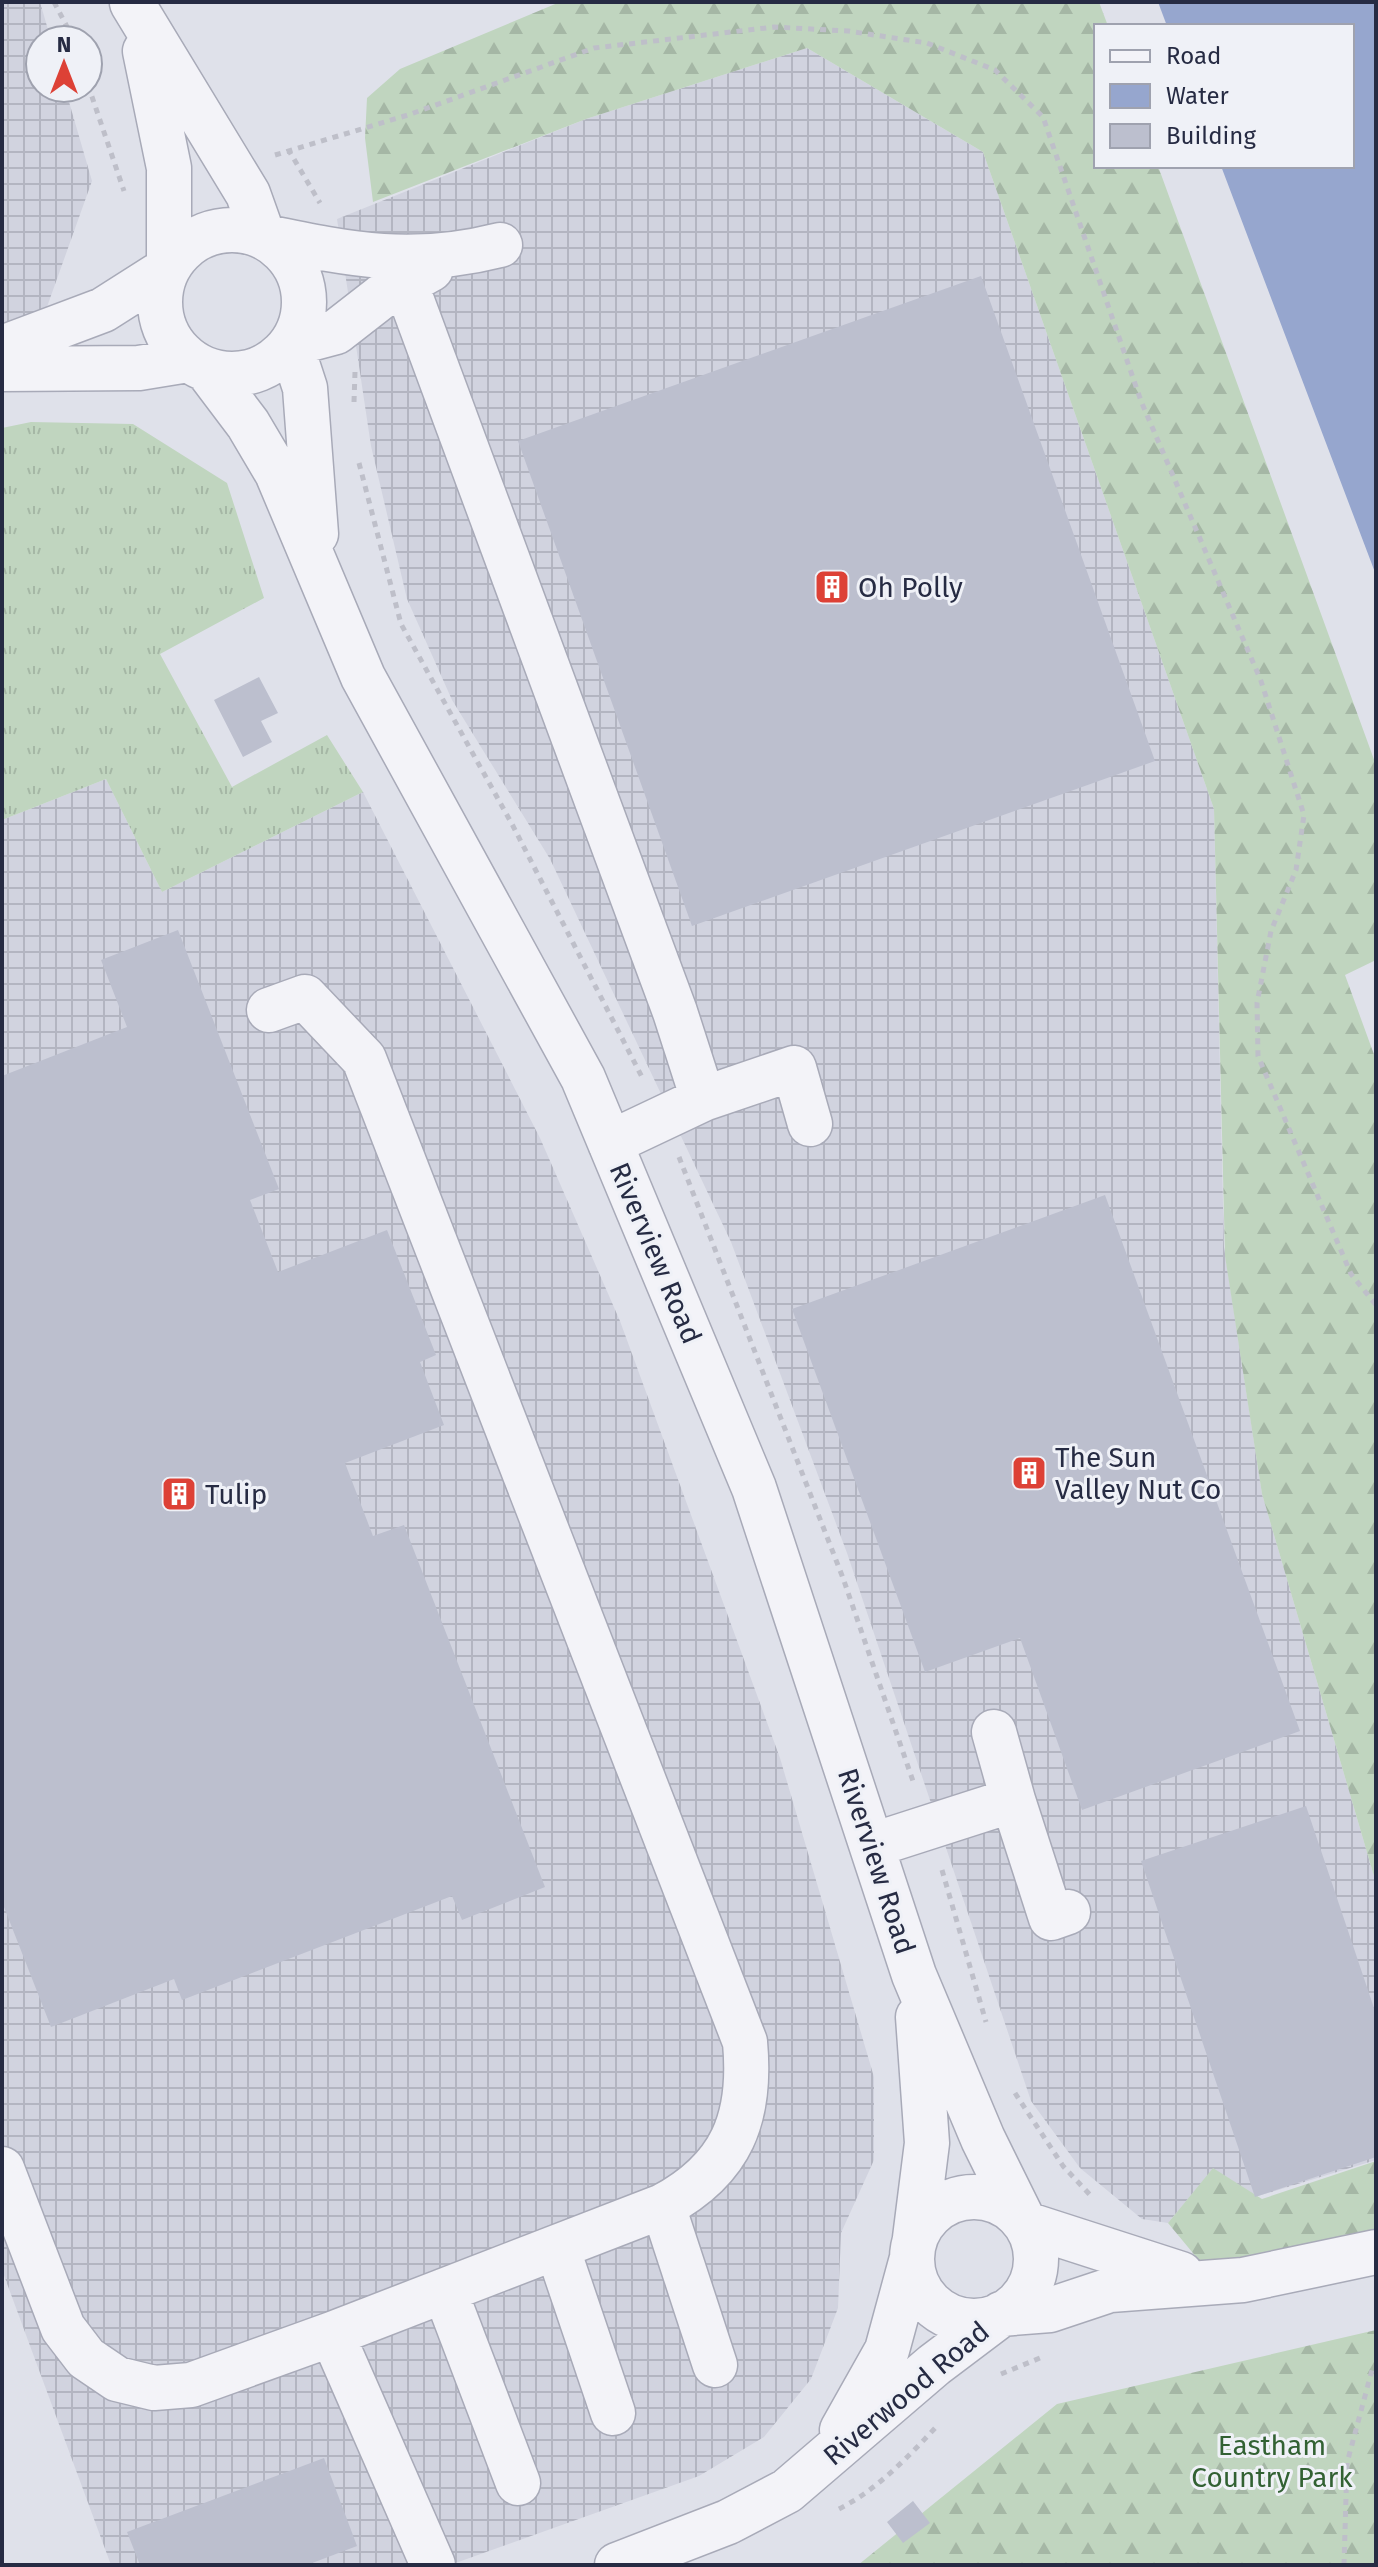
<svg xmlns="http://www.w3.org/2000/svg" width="1378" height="2567" viewBox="0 0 1378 2567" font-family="'Fira Sans',sans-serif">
  <defs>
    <pattern id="industrial-grid" width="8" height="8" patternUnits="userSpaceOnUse" patternTransform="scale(2)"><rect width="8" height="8" fill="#d1d3df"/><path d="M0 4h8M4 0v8" fill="none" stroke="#b3b5c1"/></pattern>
    <pattern id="grass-tufts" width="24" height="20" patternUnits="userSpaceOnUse" patternTransform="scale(2)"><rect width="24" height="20" fill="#c0d5bf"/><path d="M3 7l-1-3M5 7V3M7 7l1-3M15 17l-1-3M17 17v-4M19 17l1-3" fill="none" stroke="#a5b7a5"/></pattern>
    <pattern id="forest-firs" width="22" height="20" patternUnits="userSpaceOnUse" patternTransform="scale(2)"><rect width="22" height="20" fill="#c0d5bf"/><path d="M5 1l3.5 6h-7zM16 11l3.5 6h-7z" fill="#a5b7a5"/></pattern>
  </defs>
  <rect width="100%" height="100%" fill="#dfe1ea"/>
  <path fill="url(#industrial-grid)" d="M 2,2 L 40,2 L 51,40 L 40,40 L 40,88 L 65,88 L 92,181 L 43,318 L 2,328 Z
    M 807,48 L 983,152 L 1214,809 L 1224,1247 L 1262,1494 L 1376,1883 L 1376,2160 L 1255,2197 L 1213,2169 L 1168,2223 L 1142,2219 L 1080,2168 L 1031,2101 L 847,1553 L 731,1242 L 550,859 L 452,700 L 407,599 L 371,446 L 337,219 L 586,119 Z
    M 106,779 L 162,892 L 363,792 L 540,1138 L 620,1321 L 780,1758 L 874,2077 L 874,2160 L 841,2233 L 838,2308 L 811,2379 L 764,2437 L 699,2476 L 450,2565 L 111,2565 L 2,2270 L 2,820 Z"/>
  <path fill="url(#grass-tufts)" d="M 31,422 L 133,424 L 227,483 L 264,598 L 160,654 L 232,787 L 327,735 L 363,792 L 162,892 L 106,779 L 2,820 L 2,428 Z"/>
  <path fill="url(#forest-firs)" d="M 560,2 L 1099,2 L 1108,26 L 1096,26 L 1096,166 L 1158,166 L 1376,765 L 1376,960 L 1345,975 L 1376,1060 L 1376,1883 L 1262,1494 L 1225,1256 L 1214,809 L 983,152 L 807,48 L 586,119 L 373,202 L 365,138 L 367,98 L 400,69 Z
    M 1376,2161 L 1376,2236 L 1357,2242 L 1202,2264 L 1168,2223 L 1213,2168 L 1262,2199 Z
    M 1376,2330 L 1376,2565 L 858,2565 L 1057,2404 Z"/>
  <path fill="#96a6ce" d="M 1158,2 L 1376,2 L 1376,575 L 1221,166 L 1352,166 L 1352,26 L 1167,26 Z"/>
  <path fill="#bcbfce" d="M 981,276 L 1155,761 L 692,926 L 518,441 Z
    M 259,677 L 278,713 L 261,721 L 272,742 L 243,757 L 214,700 Z
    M 178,930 L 279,1189 L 250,1200 L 278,1272 L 387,1230 L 436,1355 L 420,1362 L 444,1425 L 345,1463 L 373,1536 L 404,1525 L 545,1887 L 462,1920 L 452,1896 L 182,2000 L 174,1979 L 51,2027 L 2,1902 L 2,1076 L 127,1027 L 101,960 Z
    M 1105,1195 L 1300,1731 L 1082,1810 L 1020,1638 L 925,1672 L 792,1309 Z
    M 1306,1806 L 1376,2014 L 1376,2157 L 1255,2197 L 1141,1861 Z
    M 324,2458 L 357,2546 L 307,2565 L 140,2565 L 127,2532 Z
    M 913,2501 L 930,2523 L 903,2543 L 887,2522 Z"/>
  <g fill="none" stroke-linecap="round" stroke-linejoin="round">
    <defs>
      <path id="minor" d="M 132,3 L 248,194 L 263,236
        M 145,51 L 169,168 L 169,264
        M160 302a72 72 0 1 1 144 0a72 72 0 1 1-144 0Z
        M 266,237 C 352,255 413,267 500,245
        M 399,258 L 405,282 L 675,1012 L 703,1099
        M 291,344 L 336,332 L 381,297 L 431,269
        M 291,345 L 305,388 L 316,534
        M 2,348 L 103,310 L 166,270
        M 2,369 L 139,368 L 188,360
        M 208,371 L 248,424 L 277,473 L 363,677 L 583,1078 L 754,1488 L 914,1975 L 983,2139 L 1024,2222
        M 269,1010 L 305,997 L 364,1059 L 745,2042 C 752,2118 732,2169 663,2206 L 332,2334 L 433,2565
        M 610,1143 L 703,1099 L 794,1068 L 810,1124
        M 1013,1800 L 1051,1918 L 1068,1912
        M 873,1845 L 1013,1800 L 994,1732
        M 2,2169 L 63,2328 L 86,2358 L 117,2379 L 154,2388 L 191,2385 L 332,2334
        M912 2259a62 62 0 1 1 124 0a62 62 0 1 1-124 0Z
        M 663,2206 L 715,2365
        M 1026,2224 L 1181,2274
        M 915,2238 L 927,2143 L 918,2017
        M 557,2247 L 613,2413
        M 445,2291 L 518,2483
        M 1001,2314 L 1050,2310 L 1110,2290 L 1243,2280 L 1376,2252
        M 842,2430 L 887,2350 L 912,2258
        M 617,2565 L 728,2522 L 787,2491 L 934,2365 L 999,2316"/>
    </defs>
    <use href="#minor" stroke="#a8aab8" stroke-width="47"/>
    <path stroke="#bebfc9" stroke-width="5" stroke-dasharray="6 6" stroke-linecap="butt" d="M 54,2 L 74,40
      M 88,85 L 124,191
      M 288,149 L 320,203
      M 275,155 L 408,115 L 594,48 L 774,27 L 848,31 L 927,43 L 995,70 L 1043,117 L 1141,401 L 1261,681 L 1304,815 L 1296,870 L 1271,931 L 1257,1003 L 1258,1056 L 1351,1274 L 1376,1305
      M 354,402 L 355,372
      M 359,463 L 401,624 L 513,826 L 643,1079
      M 679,1157 L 843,1578 L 914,1784
      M 942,1870 L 986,2022
      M 1015,2093 L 1063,2166 L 1092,2197
      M 1001,2374 L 1040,2358
      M 839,2509 C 878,2489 908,2457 938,2425
      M 1344,2565 L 1347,2463 L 1372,2370 L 1376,2369"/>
    <use href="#minor" stroke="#f3f3f8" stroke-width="44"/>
  </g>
  <defs>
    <symbol id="building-square" viewBox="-11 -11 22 22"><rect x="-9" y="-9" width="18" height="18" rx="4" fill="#dd4136" stroke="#eff1f7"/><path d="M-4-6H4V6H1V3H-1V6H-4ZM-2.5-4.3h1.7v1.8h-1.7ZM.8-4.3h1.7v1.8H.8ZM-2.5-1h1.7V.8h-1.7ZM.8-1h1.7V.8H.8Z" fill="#fff"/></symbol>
  </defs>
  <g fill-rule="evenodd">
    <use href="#building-square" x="812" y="567" width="40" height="40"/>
    <use href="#building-square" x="1009" y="1453" width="40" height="40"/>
    <use href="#building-square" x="159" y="1474" width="40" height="40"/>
  </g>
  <g text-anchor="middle" stroke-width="6" stroke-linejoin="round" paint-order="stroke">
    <g font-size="28" fill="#262b43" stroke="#eff1f7" text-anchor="start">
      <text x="858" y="597">Oh Polly</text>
      <text x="1055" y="1467">The Sun<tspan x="1055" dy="32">Valley Nut Co</tspan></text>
      <text x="205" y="1504">Tulip</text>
    </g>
    <g font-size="28" fill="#262b43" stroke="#eff1f7">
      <text transform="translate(656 1253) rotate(67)" y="10">Riverview Road</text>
      <text transform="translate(877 1861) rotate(72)" y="10">Riverview Road</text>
      <text transform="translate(906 2393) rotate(-40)" y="10">Riverwood Road</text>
    </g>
    <g font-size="28" fill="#326133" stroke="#eff1f7">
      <text x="1272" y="2455">Eastham<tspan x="1272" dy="32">Country Park</tspan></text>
    </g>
  </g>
  <rect width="1378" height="2567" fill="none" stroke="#262b43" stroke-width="8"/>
  <rect x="1094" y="24" width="260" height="144" fill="#eff1f7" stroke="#9fa2af" stroke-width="2"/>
  <rect x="1110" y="50" width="40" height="12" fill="#f3f3f8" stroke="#9fa2af" stroke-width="2"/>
  <text x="1166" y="64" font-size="24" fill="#262b43">Road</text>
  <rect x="1110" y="84" width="40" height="24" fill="#96a6ce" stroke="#9fa2af" stroke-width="2"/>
  <text x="1166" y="104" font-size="24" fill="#262b43">Water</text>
  <rect x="1110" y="124" width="40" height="24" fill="#bcbfce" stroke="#9fa2af" stroke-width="2"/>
  <text x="1166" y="144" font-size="24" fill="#262b43">Building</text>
  <g transform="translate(64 64)"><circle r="38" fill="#eff1f7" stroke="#9fa2af" stroke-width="2"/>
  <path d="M0-6L14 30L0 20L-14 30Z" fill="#dd4136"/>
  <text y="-12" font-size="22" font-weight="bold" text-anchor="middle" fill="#262b43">N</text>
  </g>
</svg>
